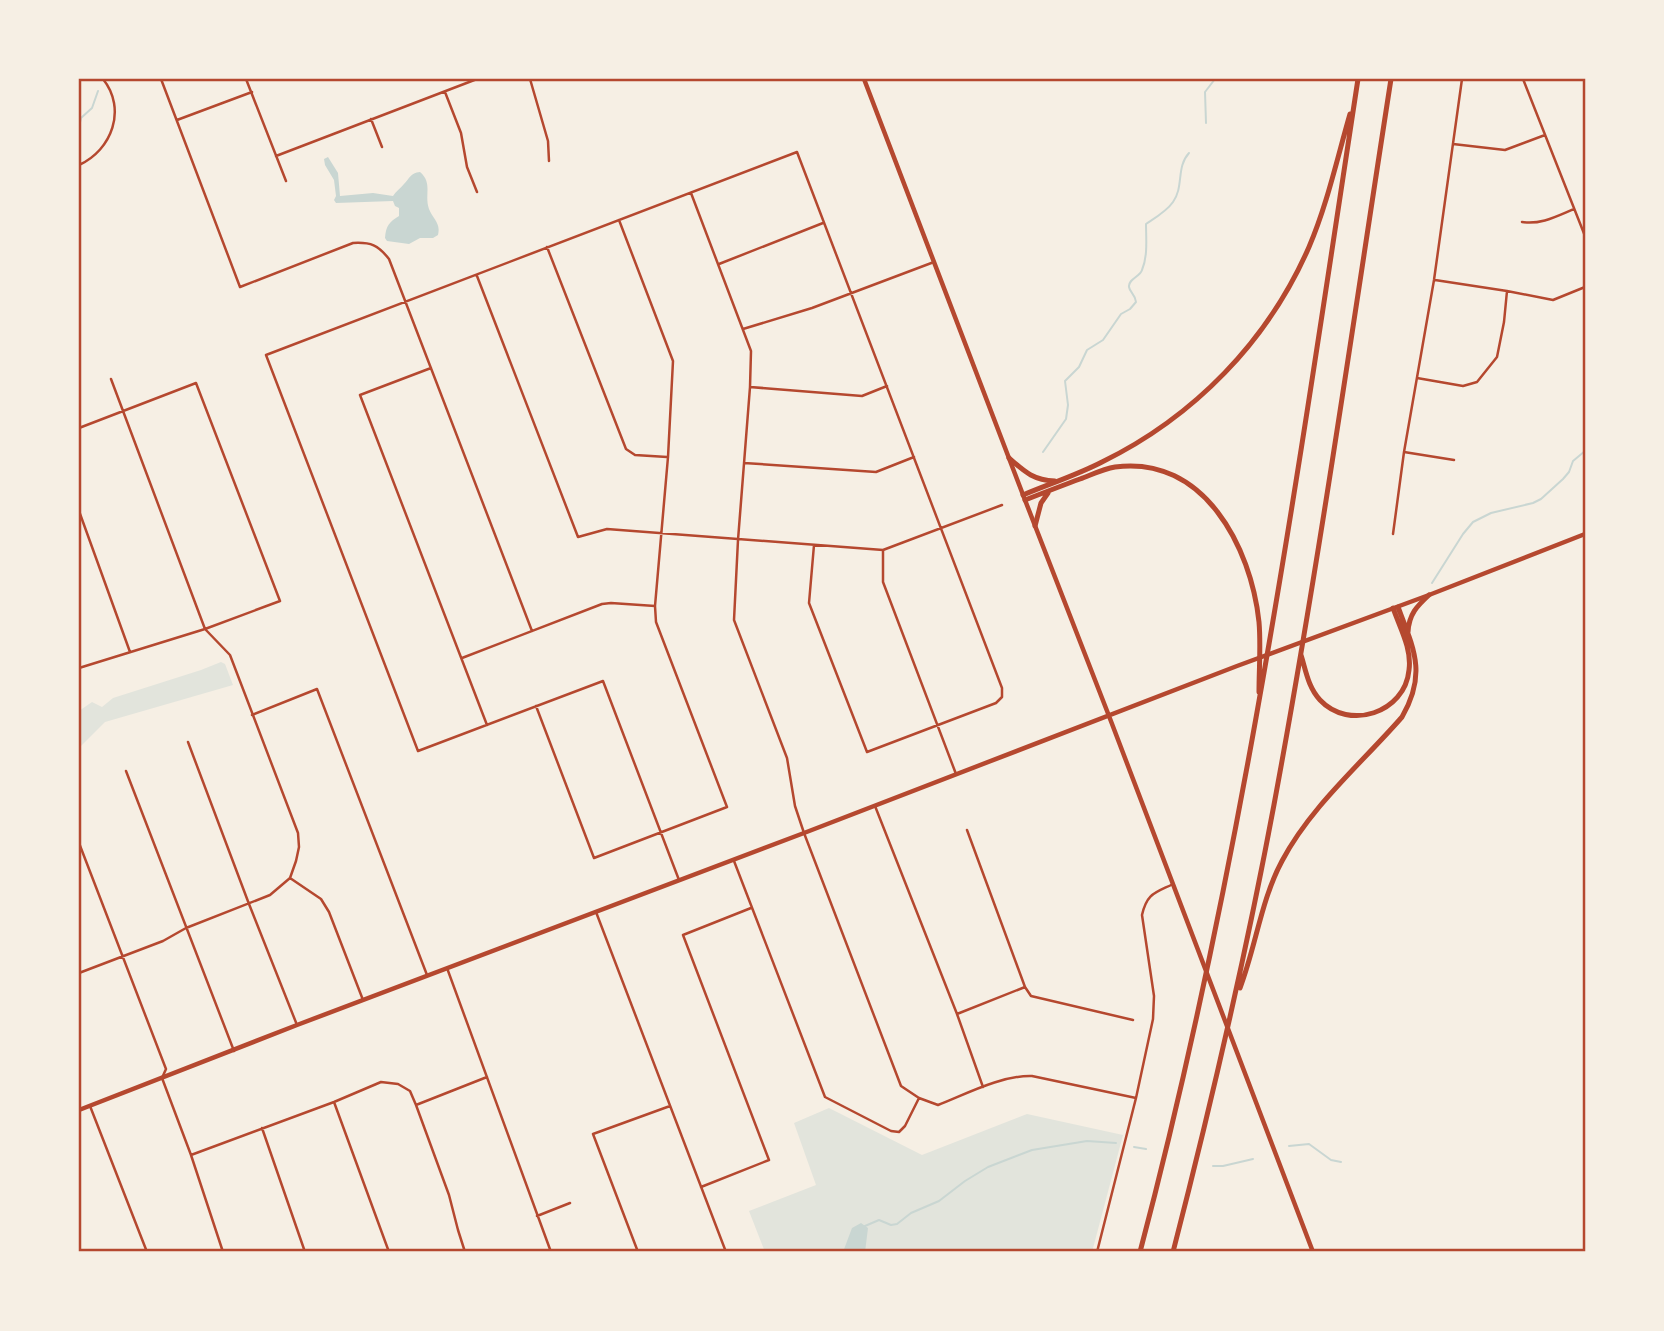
<svg xmlns="http://www.w3.org/2000/svg" width="1664" height="1331" viewBox="0 0 1664 1331" font-family="Ubuntu,sans-serif">
  <rect width="100%" height="100%" fill="#f6efe4"/>
  <path fill="#e2e4dc" d="M 221,662 L 225,664 L 233,685 L 105,722 L 79,748 L 79,711 L 92,702 L 102,707 L 113,698 L 201,670 Z
    M 829,1108 L 922,1155 L 1027,1114 L 1123,1135 L 1092,1252 L 765,1252 L 749,1211 L 816,1185 L 794,1123 Z"/>
  <path fill="#c9d6d2" d="M 328,157 L 338,173 L 340,196 L 373,193 L 393,196 C 396,191 400,189 404,184 C 410,178 410,173 420,172 C 433,183 424,195 429,209 C 433,219 441,223 438,235 L 433,238 L 420,238 L 409,244 L 387,241 L 385,238 C 386,226 389,222 399,216 L 399,208 L 395,206 L 393,201 L 336,203 L 334,200 L 336,196 L 334,180 L 325,165 L 324,159 Z
    M 861,1223 L 868,1228 L 865,1252 L 843,1252 L 852,1228 Z"/>
  <g fill="none" stroke-linecap="round" stroke-linejoin="round">
    <path stroke="#c9d6d2" stroke-width="2" d="M 1206,123 L 1205,92 L 1215,79
      M 79,127 L 81,118 L 92,108 L 98,91
      M 1043,452 L 1066,419 L 1068,405 L 1065,381 L 1079,367 L 1087,350 L 1103,340 L 1121,314 L 1130,309 L 1136,302 C 1135,294 1130,293 1129,287 C 1128,279 1140,277 1142,270 C 1148,256 1146,238 1146,224 C 1155,218 1167,211 1173,202 C 1184,187 1176,167 1189,153
      M 1432,583 L 1463,534 L 1473,522 L 1491,513 L 1533,503 L 1541,499 L 1563,479 L 1569,472 L 1573,461 L 1585,451
      M 1289,1146 L 1309,1144 L 1331,1160 L 1341,1162
      M 1134,1147 L 1146,1149
      M 1213,1166 L 1223,1166 L 1253,1159
      M 865,1226 L 879,1220 L 891,1225 L 897,1224 L 911,1213 L 939,1201 L 965,1181 L 988,1167 L 1032,1150 L 1087,1141 L 1116,1143"/>
    <path stroke="#b5482f" stroke-width="2.5" d="M 161,79 L 240,287 L 353,243 C 371,242 378,245 389,259 L 532,631
      M 246,79 L 286,181
      M 530,79 L 548,141 L 549,161
      M 1523,79 L 1585,236
      M 445,92 L 461,133 L 467,167 L 477,192
      M 371,119 L 382,147
      M 177,120 L 252,92
      M 1453,144 L 1505,150 L 1545,135
      M 276,156 L 477,79
      M 79,165 C 112,150 127,109 103,79
      M 691,193 L 751,351 L 750,387 L 738,540 L 734,620 L 787,758 L 795,806 L 804,833 L 901,1086 L 919,1098 L 938,1105 C 966,1094 1002,1075 1032,1076 L 1136,1098
      M 1522,222 C 1541,225 1557,216 1574,209
      M 547,247 L 626,449 L 635,455 L 667,457
      M 719,264 L 823,223
      M 477,276 L 578,537 L 607,529 L 883,550 L 1002,505
      M 1435,280 L 1507,291 L 1553,300 L 1585,287
      M 743,329 L 812,308 L 934,262
      M 431,368 L 360,395 L 487,725
      M 1417,378 L 1463,386 L 1477,382 L 1497,357 L 1504,322 L 1507,291
      M 750,387 L 862,396 L 887,386
      M 79,428 L 196,383 L 280,601 L 205,629 L 79,668
      M 1404,452 L 1454,460
      M 744,463 L 876,472 L 914,457
      M 79,511 L 130,652
      M 1393,534 L 1404,452 L 1434,280 L 1462,79
      M 883,550 L 883,582 L 956,774
      M 462,658 L 602,604 L 611,603 L 655,606
      M 536,706 L 594,858 L 727,807 L 656,622 L 655,606 L 668,457 L 673,361 L 619,220
      M 252,715 L 317,689 L 427,975
      M 188,742 L 249,904 L 297,1025
      M 126,771 L 234,1051
      M 875,806 L 957,1014 L 983,1087
      M 967,830 L 1025,987 L 1031,996 L 1133,1020
      M 79,843 L 166,1069 L 162,1078 L 191,1155 L 223,1252
      M 734,861 L 825,1097 L 891,1131 L 899,1132 L 905,1126 L 919,1098
      M 290,878 L 321,899 L 329,912 L 363,1000
      M 679,880 L 603,681 L 418,751 L 266,355 L 797,152 L 1002,688 L 1002,697 L 996,703 L 867,752 L 809,603 L 814,545
      M 596,912 L 726,1252
      M 447,968 L 551,1252
      M 79,973 L 163,941 L 186,928 L 270,895 L 290,878 L 296,861 L 299,847 L 298,833 L 230,655 L 205,629 L 111,379
      M 957,1014 L 1025,987
      M 334,1102 L 389,1252
      M 416,1105 L 487,1077
      M 90,1106 L 147,1252
      M 262,1128 L 305,1252
      M 191,1155 L 334,1102 L 381,1082 L 398,1084 L 410,1091 L 416,1105 L 449,1195 L 458,1230 L 465,1252
      M 701,1187 L 769,1160 L 683,935 L 751,908
      M 537,1216 L 570,1203
      M 638,1252 L 593,1134 L 670,1106
      M 1097,1252 L 1136,1098 L 1153,1019 L 1154,996 L 1142,915 C 1147,893 1155,893 1173,884"/>
    <path stroke="#b5482f" stroke-width="4.5" d="M 864,79 L 1025,500 L 1109,716 L 1313,1252
      M 79,1110 L 297,1025 L 804,833 L 1237,666 L 1429,595 L 1585,534"/>
    <path stroke="#b5482f" stroke-width="5" d="M 1009,458 C 1025,472 1033,480 1055,481
      M 1023,495 C 1049,484 1077,475 1102,462 C 1194,417 1268,341 1309,247 C 1327,205 1337,159 1350,114
      M 1025,500 C 1043,493 1061,486 1080,479 C 1091,475 1103,469 1115,467 C 1204,455 1251,547 1259,622 C 1261,645 1259,669 1259,692
      M 1035,526 L 1041,503 L 1048,493
      M 1408,632 C 1409,614 1417,606 1429,595
      M 1301,655 C 1306,671 1308,687 1320,700 C 1349,731 1405,713 1409,670 C 1412,649 1400,628 1393,608
      M 1240,988 C 1256,946 1261,900 1282,861 C 1311,806 1362,763 1402,717 C 1427,674 1414,649 1398,607
      M 1140,1252 C 1242,867 1298,472 1358,79
      M 1173,1252 C 1214,1093 1251,933 1280,772 C 1322,542 1355,310 1391,79"/>
  </g>
  <rect width="1664" height="1331" fill="none" stroke="#f6efe4" stroke-width="161"/>
  <rect x="80" y="80" width="1504" height="1170" fill="none" stroke="#b5482f" stroke-width="2.5"/>
</svg>
